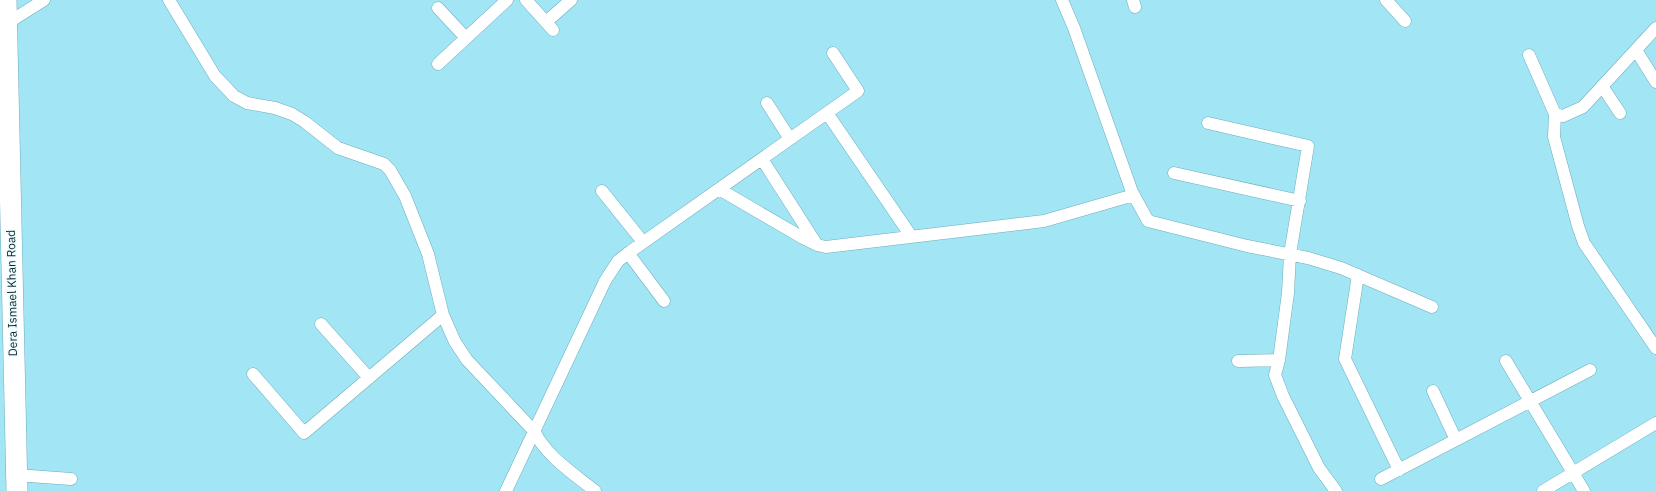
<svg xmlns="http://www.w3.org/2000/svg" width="1656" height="491" viewBox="0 0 1656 491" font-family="'IBM Plex Sans',sans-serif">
  <rect width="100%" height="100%" fill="#a2e5f4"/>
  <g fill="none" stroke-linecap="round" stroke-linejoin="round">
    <defs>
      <path id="street" d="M 169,0 L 215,76 L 234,96 L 247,103 L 275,108 L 292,114 L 305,122 L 338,148 L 384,164 L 390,170 L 405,196 L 428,254 L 443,315 L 455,342 L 467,360 L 534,431 C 547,457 573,473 595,491
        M 526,0 L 553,30
        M 1062,0 L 1074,28 L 1132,192 L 1148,221 L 1247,246 L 1308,258 L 1341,268 L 1432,307
        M 1133,0 L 1135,7
        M 1386,0 L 1405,21
        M 438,8 L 466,38
        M 546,22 L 571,0
        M 6,24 L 44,0
        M 1636,50 L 1656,82
        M 1529,55 L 1555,114 L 1563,116 L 1583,107 L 1656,28
        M 438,64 L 507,0
        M 1602,86 L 1620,113
        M 767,103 L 790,139
        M 827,113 L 911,236
        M 1555,114 L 1554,137 L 1578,226 L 1584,243 L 1656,348
        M 1208,123 L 1308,146 L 1290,254 L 1288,293 L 1279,360 L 1275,375 L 1283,396 L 1319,468 L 1336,491
        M 762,159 L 817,245
        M 1174,173 L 1300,201
        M 719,189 L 803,238 L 817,245 L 826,247 L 1044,221 L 1134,195
        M 602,191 L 643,242
        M 628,253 L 664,301
        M 1358,275 L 1345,359 L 1399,470
        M 321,324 L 369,378
        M 1238,361 L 1279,360
        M 1506,361 L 1584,491
        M 253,374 L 304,433 L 443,315
        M 1433,391 L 1456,440
        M 16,475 L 71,479
        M 1381,479 L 1590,370
        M 506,491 L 605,281 L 618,261 L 631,251 L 858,91 L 833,53
        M 1543,491 L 1656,423"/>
      <path id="highway" d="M 6,0 L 17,491"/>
    </defs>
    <use href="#street" stroke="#6caebc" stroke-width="13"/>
    <use href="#highway" stroke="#6caebc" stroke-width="22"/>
    <use href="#street" stroke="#fff" stroke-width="12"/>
    <use href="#highway" stroke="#fff" stroke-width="21"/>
  </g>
  <g text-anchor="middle" stroke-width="3" stroke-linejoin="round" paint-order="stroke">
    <g font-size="12" fill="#0c282e" stroke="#effcff">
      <text transform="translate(12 293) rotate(-91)" y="4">Dera Ismael Khan Road</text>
    </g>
  </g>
</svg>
